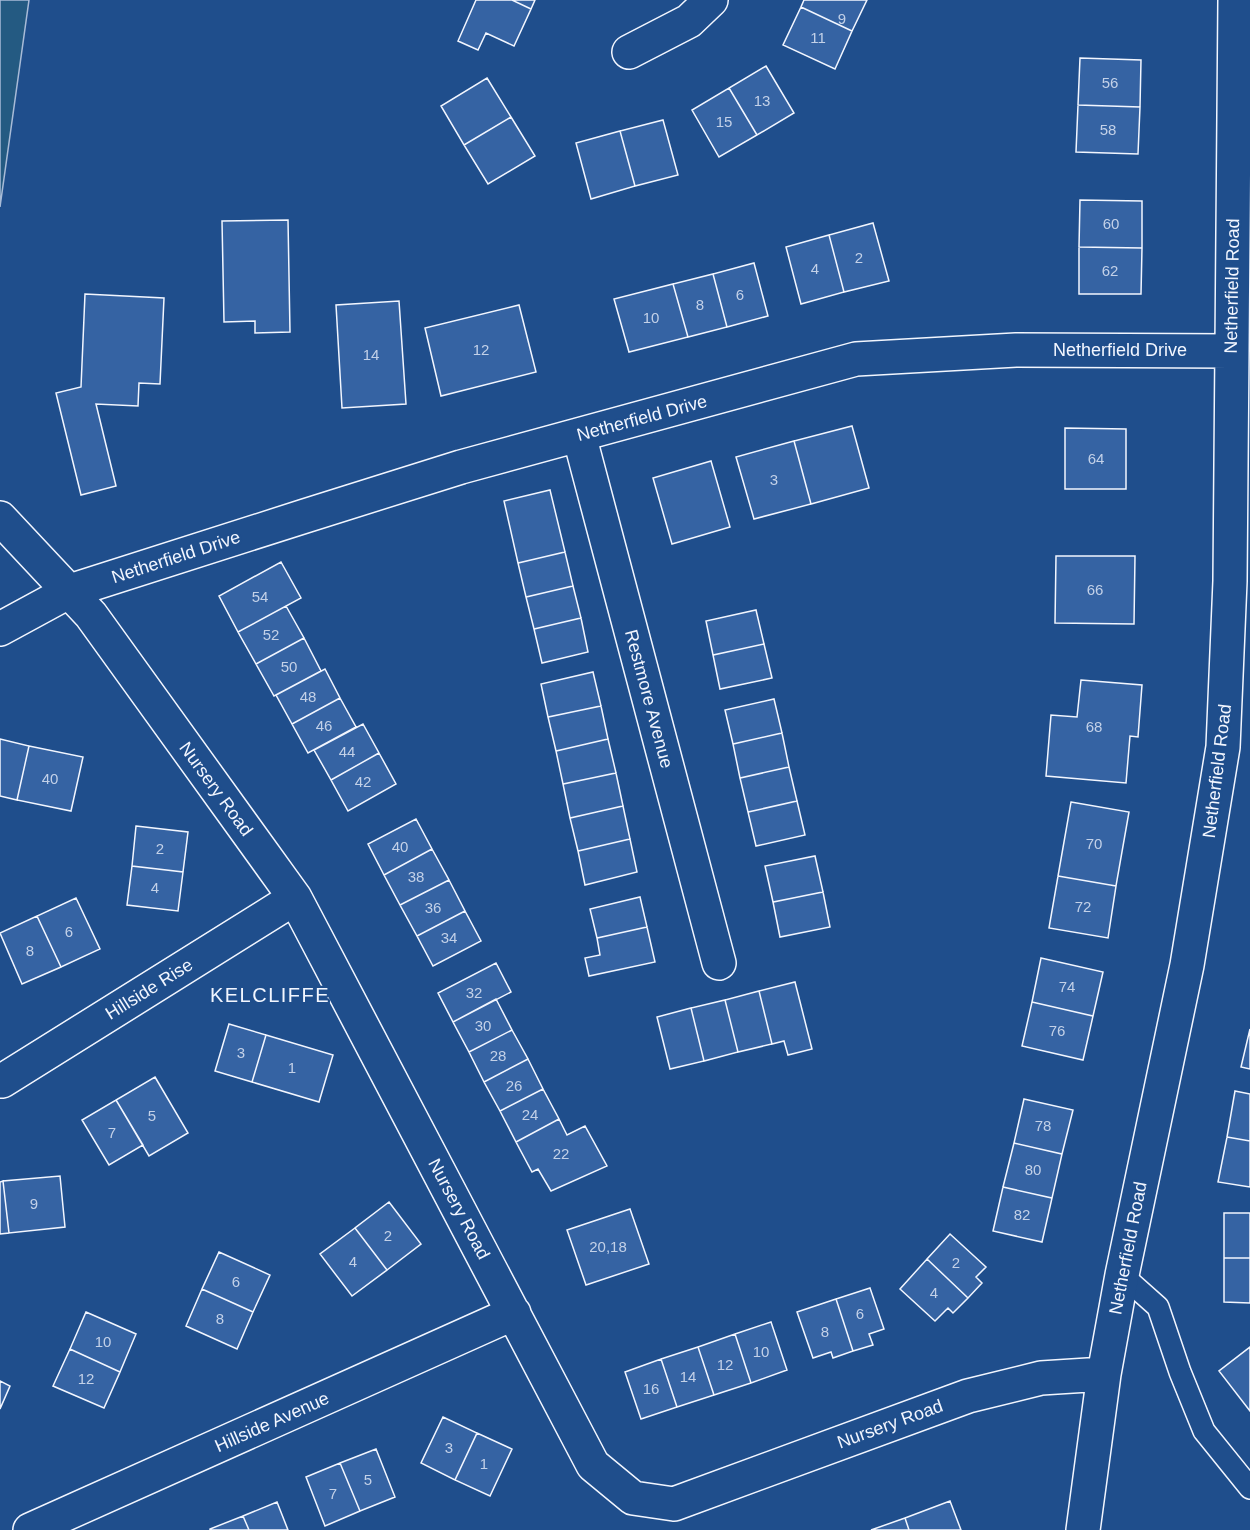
<svg xmlns="http://www.w3.org/2000/svg" width="1250" height="1530" viewBox="0 0 1250 1530" font-family="Arial,sans-serif">
  <rect width="100%" height="100%" fill="#1f4e8c"/>
  <path fill="#245a82" stroke="#a8bbd7" stroke-width="1.5" d="M 0,0 L 29,0 L 0,207 Z"/>
  <path fill="#3563a3" stroke="#f2f6ff" stroke-width="1.5" d="M 476,0 L 512,0 L 531,9 L 514,46 L 486,33 L 478,50 L 458,41 Z
    M 512,0 L 535,0 L 531,9 Z
    M 804,0 L 867,0 L 852,31 L 801,7 Z
    M 801,7 L 852,31 L 835,69 L 783,45 Z
    M 1080,58 L 1141,60 L 1140,107 L 1078,105 Z
    M 766,66 L 794,113 L 757,135 L 729,88 Z
    M 487,78 L 511,117 L 464,145 L 441,106 Z
    M 729,88 L 757,135 L 719,157 L 692,110 Z
    M 1078,105 L 1140,107 L 1138,154 L 1076,152 Z
    M 511,117 L 535,156 L 488,184 L 464,145 Z
    M 663,120 L 678,175 L 635,186 L 620,131 Z
    M 620,131 L 635,186 L 591,199 L 576,143 Z
    M 1080,200 L 1142,201 L 1142,248 L 1079,247 Z
    M 288,220 L 290,332 L 255,333 L 255,321 L 224,322 L 222,221 Z
    M 873,223 L 889,281 L 844,292 L 829,235 Z
    M 829,235 L 844,292 L 801,304 L 786,247 Z
    M 1079,247 L 1142,248 L 1141,294 L 1079,294 Z
    M 754,263 L 768,316 L 727,327 L 713,274 Z
    M 713,274 L 727,327 L 688,337 L 673,284 Z
    M 673,284 L 688,337 L 629,352 L 614,299 Z
    M 85,294 L 164,298 L 160,384 L 139,383 L 138,406 L 96,404 L 116,486 L 81,495 L 56,393 L 81,387 Z
    M 399,301 L 406,404 L 342,408 L 336,305 Z
    M 519,305 L 536,372 L 441,396 L 425,328 Z
    M 852,426 L 869,488 L 811,504 L 794,441 Z
    M 1065,428 L 1126,429 L 1126,489 L 1065,489 Z
    M 794,441 L 811,504 L 754,519 L 736,457 Z
    M 711,461 L 730,527 L 672,544 L 653,478 Z
    M 550,490 L 565,552 L 518,563 L 504,501 Z
    M 565,552 L 573,586 L 526,597 L 518,563 Z
    M 1056,556 L 1135,556 L 1134,624 L 1055,623 Z
    M 281,562 L 301,598 L 238,632 L 219,596 Z
    M 573,586 L 581,618 L 534,629 L 526,597 Z
    M 286,606 L 304,638 L 256,664 L 238,632 Z
    M 756,610 L 764,644 L 713,655 L 706,621 Z
    M 581,618 L 588,652 L 542,663 L 534,629 Z
    M 304,638 L 321,671 L 274,696 L 256,664 Z
    M 764,644 L 772,678 L 720,689 L 713,655 Z
    M 325,669 L 340,698 L 292,724 L 276,695 Z
    M 593,672 L 601,706 L 548,717 L 541,684 Z
    M 1081,680 L 1142,685 L 1138,737 L 1130,736 L 1126,783 L 1046,776 L 1051,715 L 1077,717 Z
    M 340,698 L 356,727 L 308,753 L 292,724 Z
    M 774,699 L 782,733 L 733,744 L 725,710 Z
    M 601,706 L 608,739 L 556,751 L 548,717 Z
    M 363,724 L 379,753 L 331,780 L 314,750 Z
    M 782,733 L 789,767 L 740,778 L 733,744 Z
    M 0,739 L 29,746 L 17,800 L 0,796 Z
    M 608,739 L 616,773 L 563,784 L 556,751 Z
    M 29,746 L 83,757 L 71,811 L 17,800 Z
    M 379,753 L 396,784 L 348,811 L 331,780 Z
    M 789,767 L 797,801 L 748,812 L 740,778 Z
    M 616,773 L 623,806 L 570,818 L 563,784 Z
    M 797,801 L 805,835 L 756,846 L 748,812 Z
    M 1071,802 L 1129,812 L 1116,886 L 1058,876 Z
    M 623,806 L 630,839 L 578,851 L 570,818 Z
    M 416,819 L 432,849 L 384,875 L 368,844 Z
    M 136,826 L 188,832 L 183,872 L 132,866 Z
    M 630,839 L 637,872 L 585,885 L 578,851 Z
    M 432,849 L 449,880 L 400,905 L 384,875 Z
    M 815,856 L 823,892 L 773,902 L 765,866 Z
    M 132,866 L 183,872 L 178,911 L 127,905 Z
    M 1058,876 L 1116,886 L 1108,938 L 1049,928 Z
    M 449,880 L 465,911 L 417,936 L 400,905 Z
    M 823,892 L 830,927 L 780,937 L 773,902 Z
    M 640,897 L 647,927 L 597,938 L 590,909 Z
    M 76,898 L 100,949 L 61,967 L 37,916 Z
    M 465,911 L 481,941 L 433,966 L 417,936 Z
    M 37,916 L 61,967 L 22,984 L 0,933 Z
    M 647,927 L 655,962 L 589,976 L 585,958 L 600,955 L 597,938 Z
    M 1041,958 L 1103,972 L 1093,1016 L 1032,1002 Z
    M 496,963 L 511,992 L 453,1022 L 438,993 Z
    M 795,982 L 812,1049 L 788,1055 L 784,1041 L 772,1044 L 759,991 Z
    M 759,991 L 772,1044 L 738,1052 L 725,1000 Z
    M 496,999 L 512,1030 L 469,1052 L 453,1022 Z
    M 725,1000 L 738,1052 L 704,1061 L 691,1008 Z
    M 1032,1002 L 1093,1016 L 1083,1060 L 1022,1046 Z
    M 691,1008 L 704,1061 L 670,1069 L 657,1017 Z
    M 229,1024 L 266,1035 L 252,1082 L 215,1071 Z
    M 1250,1029 L 1250,1069 L 1241,1067 Z
    M 512,1030 L 528,1059 L 484,1082 L 469,1052 Z
    M 266,1035 L 333,1055 L 319,1102 L 252,1082 Z
    M 528,1059 L 543,1089 L 500,1111 L 484,1082 Z
    M 155,1077 L 188,1133 L 149,1156 L 116,1100 Z
    M 543,1089 L 559,1119 L 516,1142 L 500,1111 Z
    M 1235,1091 L 1250,1094 L 1250,1141 L 1227,1137 Z
    M 1024,1099 L 1073,1110 L 1062,1154 L 1014,1143 Z
    M 116,1100 L 143,1145 L 109,1165 L 82,1120 Z
    M 559,1119 L 567,1135 L 585,1126 L 607,1166 L 551,1191 L 538,1169 L 532,1172 L 516,1142 Z
    M 1227,1137 L 1250,1141 L 1250,1187 L 1218,1182 Z
    M 1014,1143 L 1062,1154 L 1052,1198 L 1003,1187 Z
    M 60,1176 L 65,1227 L 9,1233 L 3,1181 Z
    M 3,1181 L 9,1233 L 0,1234 L 0,1182 Z
    M 1003,1187 L 1052,1198 L 1042,1242 L 993,1231 Z
    M 389,1202 L 421,1244 L 387,1270 L 355,1228 Z
    M 630,1209 L 649,1264 L 586,1285 L 567,1230 Z
    M 1224,1213 L 1250,1213 L 1250,1258 L 1224,1258 Z
    M 355,1228 L 387,1270 L 352,1296 L 320,1254 Z
    M 950,1234 L 986,1267 L 976,1277 L 982,1283 L 968,1298 L 927,1259 Z
    M 219,1252 L 270,1275 L 253,1312 L 202,1289 Z
    M 1224,1258 L 1250,1258 L 1250,1303 L 1224,1302 Z
    M 927,1259 L 968,1298 L 953,1313 L 948,1308 L 935,1321 L 900,1289 Z
    M 870,1288 L 884,1329 L 869,1334 L 873,1345 L 853,1351 L 836,1299 Z
    M 202,1289 L 253,1312 L 237,1349 L 186,1326 Z
    M 836,1299 L 853,1351 L 833,1358 L 831,1352 L 813,1358 L 797,1312 Z
    M 86,1312 L 136,1334 L 120,1372 L 70,1349 Z
    M 771,1322 L 787,1370 L 751,1383 L 735,1334 Z
    M 735,1334 L 751,1383 L 714,1395 L 698,1347 Z
    M 698,1347 L 714,1395 L 677,1407 L 661,1359 Z
    M 1250,1347 L 1250,1411 L 1219,1371 Z
    M 70,1349 L 120,1372 L 104,1408 L 53,1386 Z
    M 661,1359 L 677,1407 L 641,1419 L 625,1372 Z
    M 0,1381 L 10,1386 L 0,1409 Z
    M 443,1417 L 477,1433 L 455,1480 L 421,1463 Z
    M 477,1433 L 512,1449 L 490,1496 L 455,1480 Z
    M 376,1449 L 395,1497 L 360,1511 L 340,1463 Z
    M 340,1463 L 360,1511 L 325,1526 L 306,1477 Z
    M 950,1501 L 961,1530 L 909,1530 L 905,1518 Z
    M 277,1502 L 288,1530 L 249,1530 L 243,1516 Z
    M 243,1516 L 249,1530 L 210,1530 L 210,1529 Z
    M 905,1518 L 909,1530 L 871,1530 Z"/>
  <g fill="none" stroke-linecap="round" stroke-linejoin="round">
    <defs>
      <path id="lane" d="M 1122,1275 L 1158,1307 L 1180,1372 L 1204,1431 L 1250,1488"/>
      <path id="street" d="M 629,52 L 689,21 L 711,0
        M 579,435 L 719,963
        M 0,518 L 91,615 L 295,898 L 593,1465 L 633,1498 L 674,1504 L 968,1396 L 1041,1378 L 1104,1374
        M 0,629 L 70,591 L 305,516 L 461,467 L 856,359 L 1016,350 L 1232,351
        M 2,1081 L 295,898
        M 30,1530 L 514,1313
        M 1083,1530 L 1104,1374 L 1122,1275 L 1187,965 L 1223,747 L 1230,581 L 1235,0"/>
    </defs>
    <use href="#lane" stroke="#f2f6ff" stroke-width="24"/>
    <use href="#street" stroke="#f2f6ff" stroke-width="36"/>
    <use href="#lane" stroke="#1f4e8c" stroke-width="21"/>
    <use href="#street" stroke="#1f4e8c" stroke-width="33"/>
  </g>
  <g text-anchor="middle" stroke-width="4.5" stroke-linejoin="round" paint-order="stroke">
    <g font-size="15" fill="#c3d1e8">
      <text x="842" y="24">9</text>
      <text x="818" y="43">11</text>
      <text x="1110" y="88">56</text>
      <text x="762" y="106">13</text>
      <text x="724" y="127">15</text>
      <text x="1108" y="135">58</text>
      <text x="1111" y="229">60</text>
      <text x="859" y="263">2</text>
      <text x="815" y="274">4</text>
      <text x="1110" y="276">62</text>
      <text x="740" y="300">6</text>
      <text x="700" y="310">8</text>
      <text x="651" y="323">10</text>
      <text x="481" y="355">12</text>
      <text x="371" y="360">14</text>
      <text x="1096" y="464">64</text>
      <text x="774" y="485">3</text>
      <text x="1095" y="595">66</text>
      <text x="260" y="602">54</text>
      <text x="271" y="640">52</text>
      <text x="289" y="672">50</text>
      <text x="308" y="702">48</text>
      <text x="324" y="731">46</text>
      <text x="1094" y="732">68</text>
      <text x="347" y="757">44</text>
      <text x="50" y="784">40</text>
      <text x="363" y="787">42</text>
      <text x="1094" y="849">70</text>
      <text x="400" y="852">40</text>
      <text x="160" y="854">2</text>
      <text x="416" y="882">38</text>
      <text x="155" y="893">4</text>
      <text x="1083" y="912">72</text>
      <text x="433" y="913">36</text>
      <text x="69" y="937">6</text>
      <text x="449" y="943">34</text>
      <text x="30" y="956">8</text>
      <text x="1067" y="992">74</text>
      <text x="474" y="998">32</text>
      <text x="483" y="1031">30</text>
      <text x="1057" y="1036">76</text>
      <text x="241" y="1058">3</text>
      <text x="498" y="1061">28</text>
      <text x="292" y="1073">1</text>
      <text x="514" y="1091">26</text>
      <text x="530" y="1120">24</text>
      <text x="152" y="1121">5</text>
      <text x="1043" y="1131">78</text>
      <text x="112" y="1138">7</text>
      <text x="561" y="1159">22</text>
      <text x="1033" y="1175">80</text>
      <text x="34" y="1209">9</text>
      <text x="1022" y="1220">82</text>
      <text x="388" y="1241">2</text>
      <text x="608" y="1252">20,18</text>
      <text x="353" y="1267">4</text>
      <text x="956" y="1268">2</text>
      <text x="236" y="1287">6</text>
      <text x="934" y="1298">4</text>
      <text x="860" y="1319">6</text>
      <text x="220" y="1324">8</text>
      <text x="825" y="1337">8</text>
      <text x="103" y="1347">10</text>
      <text x="761" y="1357">10</text>
      <text x="725" y="1370">12</text>
      <text x="688" y="1382">14</text>
      <text x="86" y="1384">12</text>
      <text x="651" y="1394">16</text>
      <text x="449" y="1453">3</text>
      <text x="484" y="1469">1</text>
      <text x="368" y="1485">5</text>
      <text x="333" y="1499">7</text>
    </g>
    <g font-size="18" fill="#f2f6ff" stroke="#1f4e8c">
      <text transform="translate(1232 286) rotate(-89)" y="6">Netherfield Road</text>
      <text x="1120" y="356">Netherfield Drive</text>
      <text transform="translate(642 418) rotate(-15)" y="6">Netherfield Drive</text>
      <text transform="translate(176 557) rotate(-18)" y="6">Netherfield Drive</text>
      <text transform="translate(649 699) rotate(75)" y="6">Restmore Avenue</text>
      <text transform="translate(1217 771) rotate(-83)" y="6">Netherfield Road</text>
      <text transform="translate(216 789) rotate(54)" y="6">Nursery Road</text>
      <text transform="translate(149 989) rotate(-32)" y="6">Hillside Rise</text>
      <text transform="translate(459 1209) rotate(62)" y="6">Nursery Road</text>
      <text transform="translate(1128 1248) rotate(-79)" y="6">Netherfield Road</text>
      <text transform="translate(272 1422) rotate(-24)" y="6">Hillside Avenue</text>
      <text transform="translate(890 1424) rotate(-20)" y="6">Nursery Road</text>
    </g>
    <g font-size="20" letter-spacing="1.5" fill="#f2f6ff" stroke="#1f4e8c">
      <text x="270" y="1002">KELCLIFFE</text>
    </g>
  </g>
</svg>
